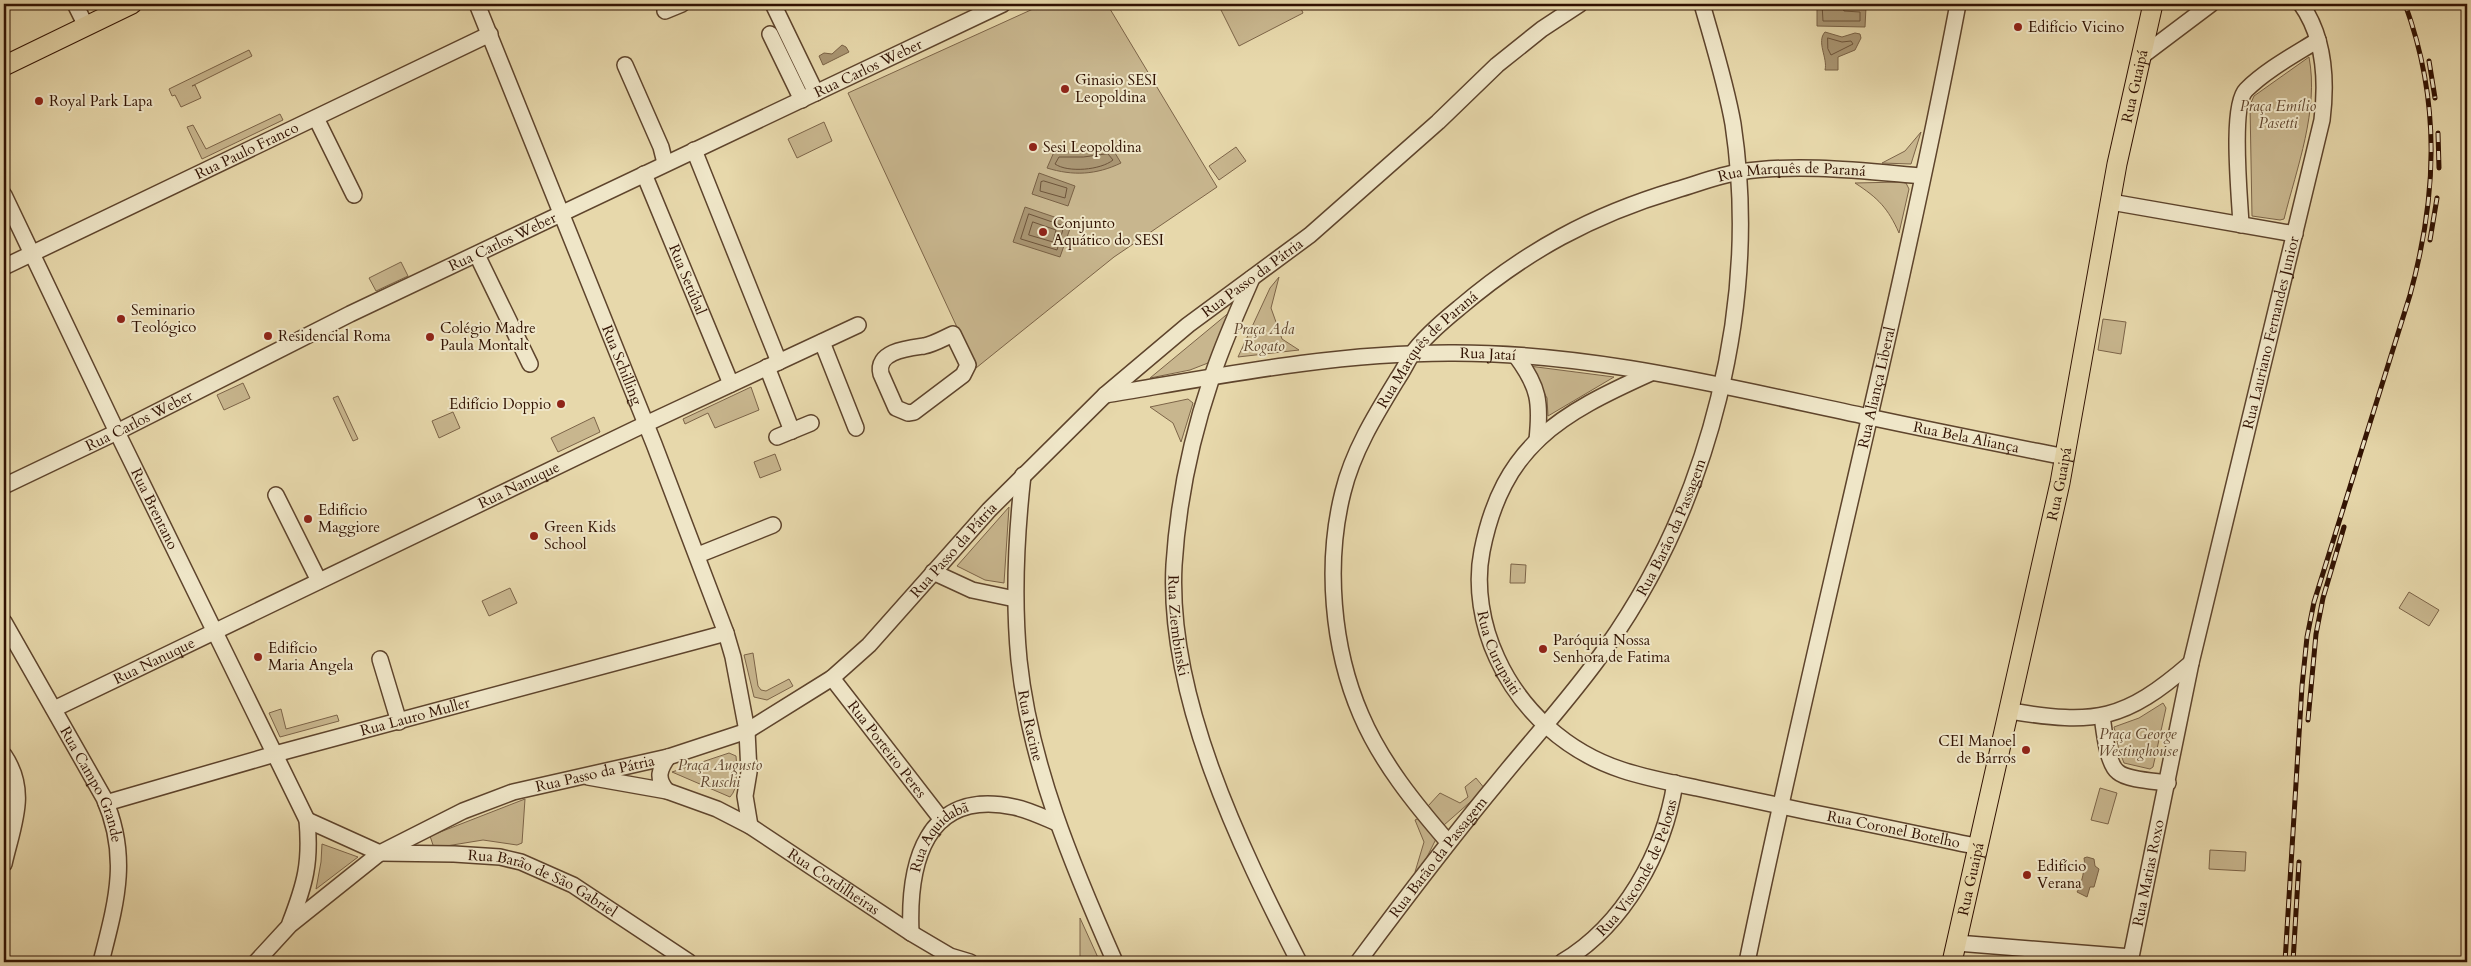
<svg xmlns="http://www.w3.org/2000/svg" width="2471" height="966" viewBox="0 0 2471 966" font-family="Cardo,serif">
  <rect width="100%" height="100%" fill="#e7d8ab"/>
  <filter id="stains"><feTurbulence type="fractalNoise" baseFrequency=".004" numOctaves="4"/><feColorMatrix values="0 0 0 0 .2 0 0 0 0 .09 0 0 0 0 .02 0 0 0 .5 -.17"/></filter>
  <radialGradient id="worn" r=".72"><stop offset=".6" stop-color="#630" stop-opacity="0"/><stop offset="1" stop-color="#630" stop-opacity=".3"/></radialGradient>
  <path fill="#c8b68e" stroke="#7c6448" d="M 1044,4 L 1107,4 L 1217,187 L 1114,257 L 976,368 L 848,93 Z
    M 1218,4 L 1299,4 L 1303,13 L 1239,46 Z
    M 249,50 L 252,56 L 192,86 L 195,85 L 201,98 L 181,107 L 175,95 L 172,96 L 169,89 Z
    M 2309,57 C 2319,110 2297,167 2284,219 L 2280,220 L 2252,216 L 2250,105 L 2254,96 Z
    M 280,114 L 283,120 L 202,159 L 187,127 L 193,125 L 206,149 Z
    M 824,122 L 832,141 L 797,158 L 788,139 Z
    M 1921,132 L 1911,164 L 1882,163 L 1905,151 Z
    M 1236,147 L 1246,161 L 1219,180 L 1209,166 Z
    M 1901,182 L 1906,183 L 1909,189 L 1899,233 C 1888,208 1878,198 1855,183 Z
    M 401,262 L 408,276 L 376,291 L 369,278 Z
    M 1279,277 L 1271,308 L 1282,339 L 1299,350 L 1238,357 L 1270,288 Z
    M 1231,311 L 1208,363 L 1190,370 L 1150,378 Z
    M 2103,319 L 2126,322 L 2121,354 L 2098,350 Z
    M 1529,366 L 1614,377 L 1548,416 L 1547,398 Z
    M 243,383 L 250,398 L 224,410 L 217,395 Z
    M 751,387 L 759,410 L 715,428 L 708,413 L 685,424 L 683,419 Z
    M 338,396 L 358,439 L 353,441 L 333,398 Z
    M 1188,399 L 1193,403 L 1181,442 L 1173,423 L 1150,407 Z
    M 453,412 L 460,428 L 439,438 L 432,421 Z
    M 594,417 L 600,432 L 558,452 L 551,438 Z
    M 775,454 L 781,470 L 760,478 L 754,462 Z
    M 1009,507 L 1004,583 L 985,580 L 957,566 Z
    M 1511,564 L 1526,565 L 1525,583 L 1510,583 Z
    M 510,588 L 517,603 L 489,616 L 482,601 Z
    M 2409,592 L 2439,610 L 2429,626 L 2399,608 Z
    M 753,653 L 758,686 L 761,690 L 766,691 L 789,679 L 793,686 L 767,700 L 754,697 L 744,655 Z
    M 2163,703 L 2166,708 L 2153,767 L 2150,769 L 2124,763 L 2119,750 L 2114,727 L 2139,718 Z
    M 281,709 L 286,729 L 337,715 L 339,721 L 280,737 L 269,713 Z
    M 729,753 L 736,756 C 737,769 739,788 730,797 L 672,772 Z
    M 1476,778 L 1485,789 L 1444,825 L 1428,806 L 1440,793 L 1460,803 L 1468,797 L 1465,787 Z
    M 2100,788 L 2117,793 L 2108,824 L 2091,820 Z
    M 525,799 L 522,843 L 517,845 L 483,840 L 434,848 L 430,836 Z
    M 1422,817 L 1436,839 L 1419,873 L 1415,872 L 1424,842 L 1415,820 Z
    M 322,844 L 358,857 L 316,889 L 321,862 Z
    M 2210,850 L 2246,852 L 2245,871 L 2209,869 Z
    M 1080,918 L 1100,962 L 1080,962 Z"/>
  <path fill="#a99572" stroke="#796145" d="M 1817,5 L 1866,7 L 1865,27 L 1817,26 Z
    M 1825,32 L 1842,37 L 1855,33 L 1860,34 L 1861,38 L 1855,50 L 1838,57 L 1838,70 L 1825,70 C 1828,58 1816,42 1825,32 Z
    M 842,45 L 846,47 L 849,52 L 823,65 L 819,56 L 824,53 L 832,54 Z
    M 1112,148 L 1121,163 C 1096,175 1073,176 1047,168 L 1054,152 L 1082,152 Z
    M 1039,173 L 1075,186 L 1068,206 L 1032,194 Z
    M 1025,207 L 1072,223 L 1060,257 L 1013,242 Z
    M 2087,857 L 2094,859 L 2095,866 L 2099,869 L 2094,887 L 2090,887 L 2087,897 L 2077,892 C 2081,887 2086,865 2084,858 Z"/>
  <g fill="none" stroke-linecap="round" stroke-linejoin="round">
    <path stroke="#6d543a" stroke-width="1" d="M 1822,4 L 1823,21 L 1860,21 L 1860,12 L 1844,11 L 1841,4
      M 1828,38 L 1842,42 L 1851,41 L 1853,44 L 1831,55 L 1828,49 Z
      M 1108,154 L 1113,160 C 1101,170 1068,173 1055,164 L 1059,157 L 1083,157 Z
      M 1044,181 L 1067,188 L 1065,198 L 1040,191 L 1041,182 Z
      M 1029,214 L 1064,226 L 1057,250 L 1021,239 Z
      M 1033,222 L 1056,230 L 1053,242 L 1029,235 Z"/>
    <defs>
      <g id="minor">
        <path d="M 75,4 L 86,26"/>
        <path id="s1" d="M 477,4 L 654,444 L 726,633 L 733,657 L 747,731 L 749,772 L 745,796 L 750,826"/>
        <path d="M 773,4 L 816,93"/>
        <path d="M 665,11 L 682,4"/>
        <path d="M 770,34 L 802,100"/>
        <path d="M 2142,56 L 2211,4"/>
        <path d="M 625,65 L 661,147 L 665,163"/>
        <path d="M 316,118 L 354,195"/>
        <path d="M 694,150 L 779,362"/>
        <path id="s2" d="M 644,174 L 731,384"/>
        <path id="s3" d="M 4,195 L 117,432 L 307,820 C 311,863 305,884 290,923"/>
        <path d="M 2111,202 L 2295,234"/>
        <path d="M 2241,225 C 2240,199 2230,106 2246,90 C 2266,70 2294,55 2318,40"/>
        <path d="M 477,255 L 530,364"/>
        <path id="s4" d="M 4,267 L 490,34"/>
        <path id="s5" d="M 1252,278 C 1238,311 1222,345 1211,380 C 1191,439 1178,502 1174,565 C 1167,697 1240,847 1299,962"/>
        <path d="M 953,334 L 968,365 L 963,375 L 914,412 L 908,413 L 896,408 L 881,374 C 875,351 910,348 924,346 C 934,344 944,338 953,334 Z"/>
        <path d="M 822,342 L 856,428"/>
        <path d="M 1516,356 C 1539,387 1541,402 1537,440"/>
        <path d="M 767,367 L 792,431"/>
        <path id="s6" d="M 1651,373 C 1560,414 1503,445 1482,551 C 1475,586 1482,626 1497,658 C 1521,711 1567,752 1622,770 C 1646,778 1672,783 1697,788 C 1734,796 1772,804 1809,812 C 1866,823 1922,835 1979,847"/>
        <path id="s7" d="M 1105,395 C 1219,376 1333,353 1449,353 C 1591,352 1731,388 1869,417 C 1934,431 2000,444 2065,457"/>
        <path d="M 777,437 L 811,423"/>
        <path id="s8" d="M 1023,475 C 1016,537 1013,598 1019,660 C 1030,765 1073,867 1115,962"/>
        <path id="s9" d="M 4,486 L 117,432 L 350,314 L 1003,4"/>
        <path d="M 276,495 L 319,581"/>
        <path d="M 698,555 L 773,525"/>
        <path d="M 933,572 L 972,590 L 1015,599"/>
        <path id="s10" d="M 4,622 L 104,798 C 130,857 116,903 101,962"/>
        <path d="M 380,659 L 399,722"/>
        <path id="s11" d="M 832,678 L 942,820"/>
        <path id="s12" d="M 54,709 L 635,429 L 858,325"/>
        <path d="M 2010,711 C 2096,725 2124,721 2191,663"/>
        <path d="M 2102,716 C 2104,729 2107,764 2118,772 C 2127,780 2155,781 2168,783"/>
        <path d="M 4,755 C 29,792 13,824 4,864"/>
        <path id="s13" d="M 588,777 L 667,791 L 717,809 L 750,826 L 911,933 L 950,956 L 970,962"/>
        <path d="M 667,791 C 656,778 659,770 668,757"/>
        <path id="s14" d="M 106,803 L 275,754 L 726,633"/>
        <path id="s15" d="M 307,820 L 380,853 L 454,854 L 500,857 L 521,862 L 573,885 L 689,962"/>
        <path id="s16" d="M 1448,842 C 1415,804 1381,762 1361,715 C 1332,648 1325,563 1343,492 C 1353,451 1376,414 1398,378 C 1403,371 1407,362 1412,354 C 1424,337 1443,321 1459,308 C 1526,251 1592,215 1676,190 C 1697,184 1719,175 1740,172 C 1799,163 1863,171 1922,176"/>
        <path id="s17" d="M 911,933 C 908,864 925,788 1014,807 C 1029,810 1043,817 1057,823"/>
        <path d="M 1957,943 L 2131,957"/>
        <path id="s18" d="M 256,962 L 290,925 L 380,853 L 463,811 L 513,792 L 668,757 L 747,731 L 832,678 L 869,645 L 989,510 L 1105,395 L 1188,325 L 1310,235 L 1438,122 L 1497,65 L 1542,29 L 1580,4"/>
        <path id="s19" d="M 1358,962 C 1404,900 1451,838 1501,778 C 1536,735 1574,694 1606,648 C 1710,501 1760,304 1733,124 C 1726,84 1713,43 1702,4"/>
        <path id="s20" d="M 1562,962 C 1624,925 1664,853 1675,783"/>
        <path id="s21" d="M 1747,962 C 1813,642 1897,325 1958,4"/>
        <path id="s22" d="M 2130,962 L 2191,663 L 2322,120 C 2327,80 2325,38 2301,4"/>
      </g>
      <g id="major">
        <path d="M 4,66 L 132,4"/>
        <path id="s23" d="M 1952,962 L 2060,483 L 2117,164 L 2153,4"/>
      </g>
    </defs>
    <use href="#minor" stroke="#5e442c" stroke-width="18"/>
    <use href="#major" stroke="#311202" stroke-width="21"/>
    <use href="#minor" stroke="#efe6c8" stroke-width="15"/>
    <use href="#major" stroke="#e7d8ab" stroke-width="19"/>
    <defs>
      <path id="rail" d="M 2429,61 L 2435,98
        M 2438,133 L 2439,168
        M 2430,240 L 2437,198
        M 2308,720 L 2316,634 L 2323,598 L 2344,527
        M 2285,962 L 2302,686 L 2307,637 L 2314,602 L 2410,295 C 2437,196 2441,102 2405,4
        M 2293,962 L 2299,862"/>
    </defs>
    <use href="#rail" stroke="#311202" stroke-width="5"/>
    <use href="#rail" stroke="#efe6c8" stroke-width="3" stroke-dasharray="9" stroke-linecap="butt"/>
  </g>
  <g fill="#8f2418" stroke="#efe6c8" stroke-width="2">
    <circle cx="2018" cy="27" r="5"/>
    <circle cx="1065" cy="89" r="5"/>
    <circle cx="39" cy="101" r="5"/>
    <circle cx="1033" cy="147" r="5"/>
    <circle cx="1043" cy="232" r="5"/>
    <circle cx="121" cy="319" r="5"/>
    <circle cx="268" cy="336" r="5"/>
    <circle cx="430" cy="337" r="5"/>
    <circle cx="561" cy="404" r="5"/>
    <circle cx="308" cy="519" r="5"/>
    <circle cx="534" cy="536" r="5"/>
    <circle cx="1543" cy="649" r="5"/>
    <circle cx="258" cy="657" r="5"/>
    <circle cx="2026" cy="750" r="5"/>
    <circle cx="2027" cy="875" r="5"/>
  </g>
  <g text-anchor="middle" stroke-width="4" stroke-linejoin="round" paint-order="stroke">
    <g font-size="15" fill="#311202" stroke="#efe6c8" text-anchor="start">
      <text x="2028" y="32">Edifício Vicino</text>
      <text x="1075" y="85">Ginasio SESI<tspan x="1075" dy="17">Leopoldina</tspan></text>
      <text x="49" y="106">Royal Park Lapa</text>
      <text x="1043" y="152">Sesi Leopoldina</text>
      <text x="1053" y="228">Conjunto<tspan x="1053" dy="17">Aquático do SESI</tspan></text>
      <text x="131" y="315">Seminario<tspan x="131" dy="17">Teológico</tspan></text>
      <text x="440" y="333">Colégio Madre<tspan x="440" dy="17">Paula Montalt</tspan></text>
      <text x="278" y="341">Residencial Roma</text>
      <text x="551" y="409" text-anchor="end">Edifício Doppio</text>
      <text x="318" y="515">Edifício<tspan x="318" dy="17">Maggiore</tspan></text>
      <text x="544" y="532">Green Kids<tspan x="544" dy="17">School</tspan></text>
      <text x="1553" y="645">Paróquia Nossa<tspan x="1553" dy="17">Senhora de Fatima</tspan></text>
      <text x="268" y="653">Edifício<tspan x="268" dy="17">Maria Angela</tspan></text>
      <text x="2016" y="746" text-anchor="end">CEI Manoel<tspan x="2016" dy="17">de Barros</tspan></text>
      <text x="2037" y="871">Edifício<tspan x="2037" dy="17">Verana</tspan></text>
    </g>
    <g font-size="15" fill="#311202" stroke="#efe6c8">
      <text dy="5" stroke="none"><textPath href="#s9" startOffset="960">Rua Carlos Weber</textPath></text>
      <text dy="5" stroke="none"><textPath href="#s23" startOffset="895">Rua Guaipá</textPath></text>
      <text dy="5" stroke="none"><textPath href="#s4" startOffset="269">Rua Paulo Franco</textPath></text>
      <text dy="5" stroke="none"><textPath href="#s16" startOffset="970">Rua Marquês de Paraná</textPath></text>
      <text dy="5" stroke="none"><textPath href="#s9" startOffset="555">Rua Carlos Weber</textPath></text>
      <text dy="5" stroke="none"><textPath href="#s18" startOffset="1236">Rua Passo da Pátria</textPath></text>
      <text dy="5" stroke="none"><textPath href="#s2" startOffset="114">Rua Setúbal</textPath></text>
      <text dy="5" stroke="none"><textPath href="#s22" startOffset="645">Rua Lauriano Fernandes Junior</textPath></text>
      <text dy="5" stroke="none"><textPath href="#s16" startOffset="550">Rua Marquês de Paraná</textPath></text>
      <text dy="5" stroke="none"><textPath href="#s7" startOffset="386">Rua Jataí</textPath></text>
      <text dy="5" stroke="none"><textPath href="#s1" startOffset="389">Rua Schilling</textPath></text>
      <text dy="5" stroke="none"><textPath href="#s21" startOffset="589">Rua Aliança Liberal</textPath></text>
      <text dy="5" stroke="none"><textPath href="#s9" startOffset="150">Rua Carlos Weber</textPath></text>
      <text dy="5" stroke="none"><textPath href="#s7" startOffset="872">Rua Bela Aliança</textPath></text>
      <text dy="5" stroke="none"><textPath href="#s23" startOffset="490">Rua Guaipá</textPath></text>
      <text dy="5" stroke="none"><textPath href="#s12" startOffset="516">Rua Nanuque</textPath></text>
      <text dy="5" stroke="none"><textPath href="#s3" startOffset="348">Rua Brentano</textPath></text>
      <text dy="5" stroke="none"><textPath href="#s19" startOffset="538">Rua Barão da Passagem</textPath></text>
      <text dy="5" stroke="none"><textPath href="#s18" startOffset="831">Rua Passo da Pátria</textPath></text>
      <text dy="5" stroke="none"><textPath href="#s5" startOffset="360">Rua Ziembinski</textPath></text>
      <text dy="5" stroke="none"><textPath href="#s6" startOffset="364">Rua Curupaiti</textPath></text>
      <text dy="5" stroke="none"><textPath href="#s12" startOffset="111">Rua Nanuque</textPath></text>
      <text dy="5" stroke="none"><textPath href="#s14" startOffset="321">Rua Lauro Muller</textPath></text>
      <text dy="5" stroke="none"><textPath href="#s8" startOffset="252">Rua Racine</textPath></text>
      <text dy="5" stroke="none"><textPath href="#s11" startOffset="90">Rua Porteiro Peres</textPath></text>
      <text dy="5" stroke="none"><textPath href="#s18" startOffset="396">Rua Passo da Pátria</textPath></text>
      <text dy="5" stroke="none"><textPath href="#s10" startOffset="185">Rua Campo Grande</textPath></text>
      <text dy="5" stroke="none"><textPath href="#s6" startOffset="819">Rua Coronel Botelho</textPath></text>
      <text dy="5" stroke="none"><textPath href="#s17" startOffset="106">Rua Aquidabã</textPath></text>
      <text dy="5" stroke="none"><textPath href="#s19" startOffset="132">Rua Barão da Passagem</textPath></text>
      <text dy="5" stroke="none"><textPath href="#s20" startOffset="124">Rua Visconde de Pelotas</textPath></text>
      <text dy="5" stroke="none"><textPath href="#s22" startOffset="91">Rua Matias Roxo</textPath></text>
      <text dy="5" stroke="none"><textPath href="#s23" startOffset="85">Rua Guaipá</textPath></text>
      <text dy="5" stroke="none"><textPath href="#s13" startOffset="271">Rua Cordilheiras</textPath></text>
      <text dy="5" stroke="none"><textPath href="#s15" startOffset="249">Rua Barão de São Gabriel</textPath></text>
    </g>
    <g font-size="15" font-style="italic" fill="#5e432c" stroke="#efe6c8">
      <text x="2278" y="111">Praça Emílio<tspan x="2278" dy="17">Pasetti</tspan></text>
      <text x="1264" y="334">Praça Ada<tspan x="1264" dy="17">Rogato</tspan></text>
      <text x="2138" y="739">Praça George<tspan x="2138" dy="17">Westinghouse</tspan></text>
      <text x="720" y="770">Praça Augusto<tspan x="720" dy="17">Ruschi</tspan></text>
    </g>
  </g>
  <rect width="2471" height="966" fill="none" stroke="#e7d8ab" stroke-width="20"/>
  <rect x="5" y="5" width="2461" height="956" fill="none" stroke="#311202" stroke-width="2.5"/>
  <rect x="10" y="10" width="2451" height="946" fill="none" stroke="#311202"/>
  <rect width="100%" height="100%" filter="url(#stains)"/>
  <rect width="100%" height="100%" fill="url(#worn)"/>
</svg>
